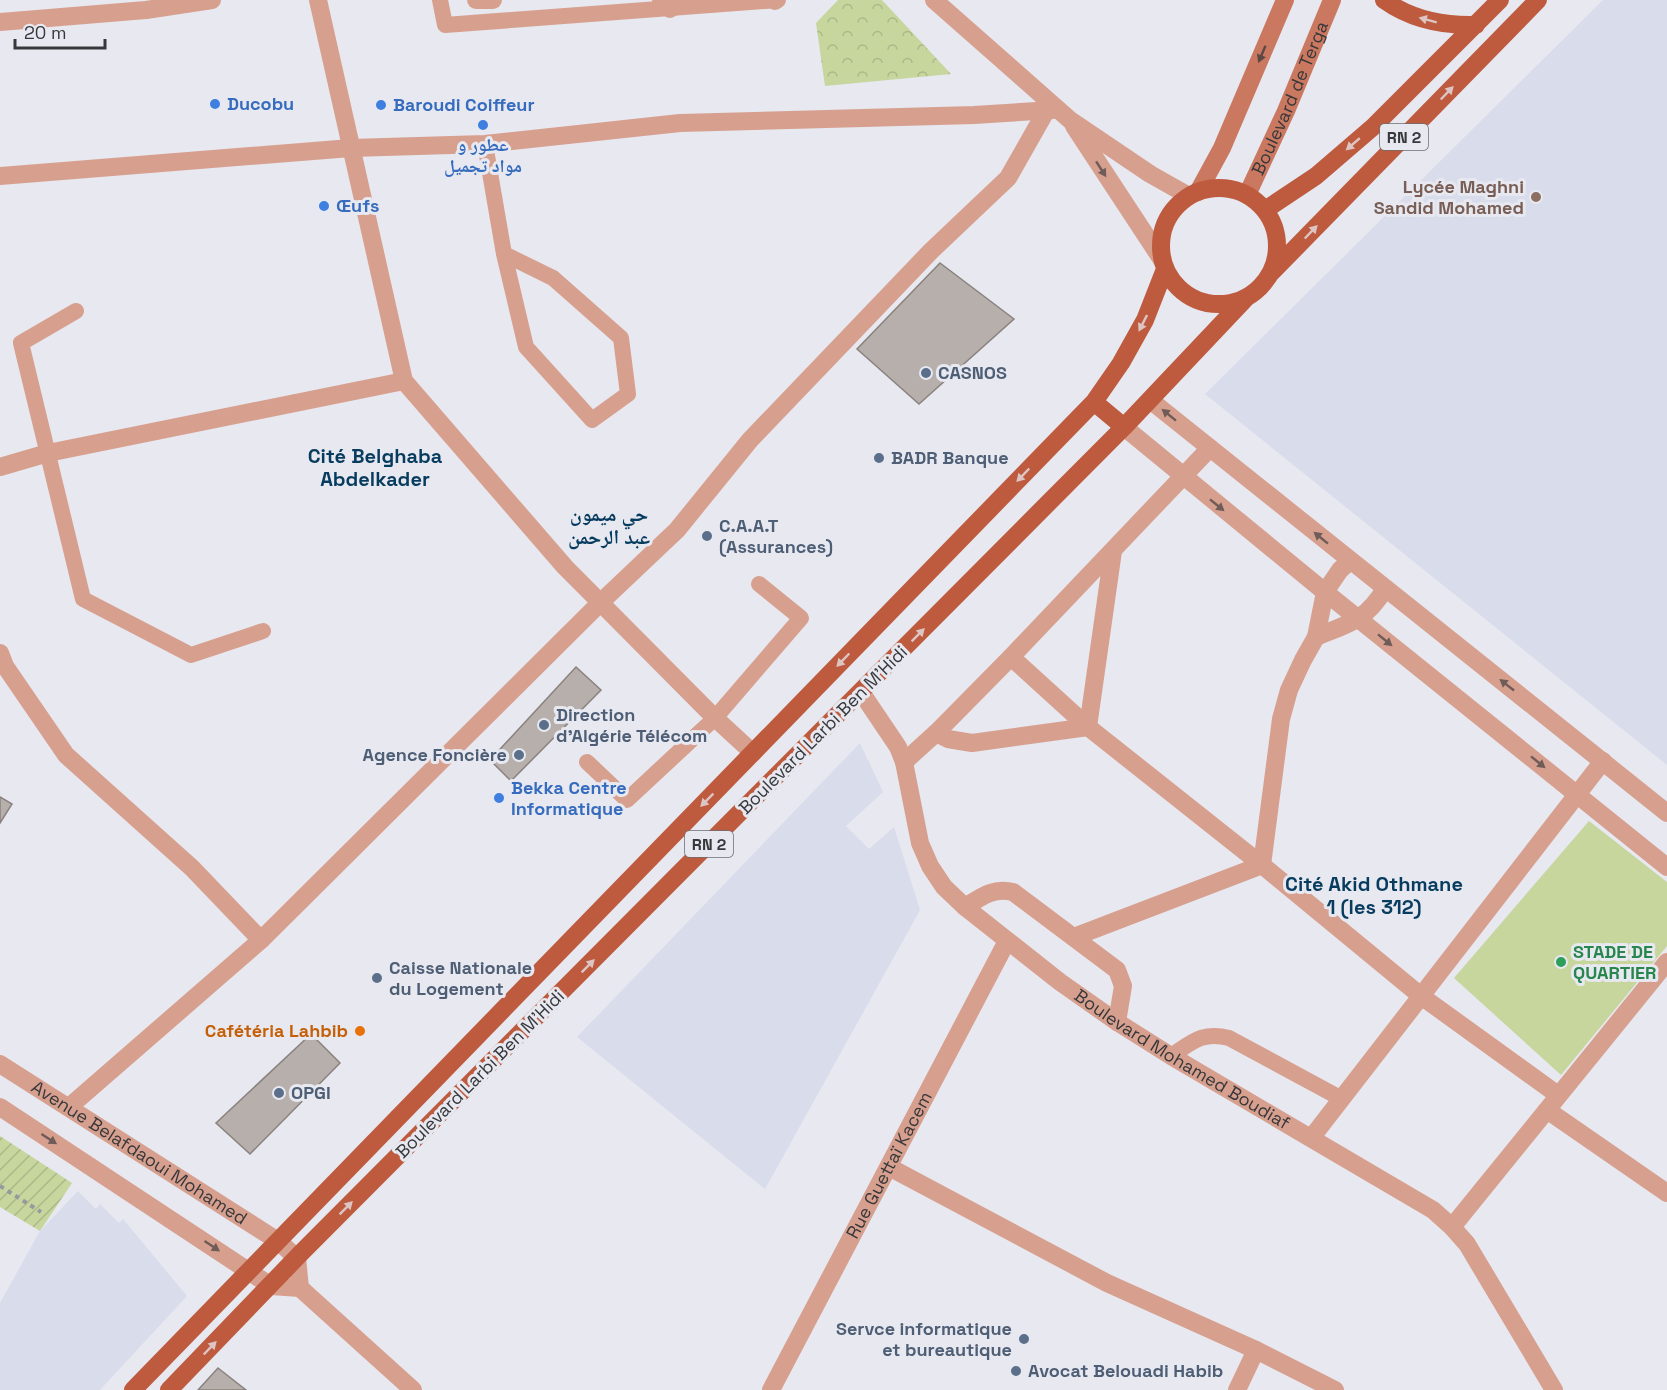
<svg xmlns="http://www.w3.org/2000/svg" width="1667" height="1390" viewBox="0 0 1667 1390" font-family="'Space Grotesk','Noto Naskh Arabic',sans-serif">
  <defs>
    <pattern id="forest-crowns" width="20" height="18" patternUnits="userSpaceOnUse" patternTransform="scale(1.5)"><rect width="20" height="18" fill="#c6d69d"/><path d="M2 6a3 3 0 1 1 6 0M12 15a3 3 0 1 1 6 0" fill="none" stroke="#abb888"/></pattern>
    <pattern id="garden-furrows" width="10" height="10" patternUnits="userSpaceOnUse" patternTransform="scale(1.5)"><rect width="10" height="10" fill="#c6d69d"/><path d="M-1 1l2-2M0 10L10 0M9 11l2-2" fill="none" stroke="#abb888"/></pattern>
  </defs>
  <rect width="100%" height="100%" fill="#e7e8f0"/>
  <path fill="#d9dceb" d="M 1603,0 L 1667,0 L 1667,765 L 1205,394 Z
    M 860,743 L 883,792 L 846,826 L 869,849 L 894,827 L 920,910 L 765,1189 L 577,1037 Z
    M 78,1191 L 96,1209 L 100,1204 L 119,1223 L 123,1219 L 187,1296 L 100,1390 L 0,1390 L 0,1303 L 40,1231 Z"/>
  <path fill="url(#forest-crowns)" d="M 838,0 L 882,0 L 951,74 L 825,86 L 816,23 Z"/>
  <path fill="url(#garden-furrows)" d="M 0,1136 L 72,1183 L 40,1231 L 0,1207 Z"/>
  <path fill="#c6d69d" d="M 1589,821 L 1667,882 L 1667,946 L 1561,1075 L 1454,978 Z"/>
  <path fill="#b7afab" stroke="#8a827e" stroke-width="1.5" d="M 940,263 L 1014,319 L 919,404 L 857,349 Z
    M 576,667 L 601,690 L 511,781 L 490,760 Z
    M 0,797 L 12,804 L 0,823 Z
    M 311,1034 L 340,1063 L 250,1154 L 216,1123 Z
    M 218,1368 L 246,1390 L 198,1390 Z"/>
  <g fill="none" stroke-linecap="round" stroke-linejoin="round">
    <path stroke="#98999f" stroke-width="4" stroke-dasharray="4.5 4.5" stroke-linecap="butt" d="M 0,1186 L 41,1212"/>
    <path stroke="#d79f8e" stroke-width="16" d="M 440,0 L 445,25 L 778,0
      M 485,144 L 504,254 L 526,347 L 592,420 L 628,394 L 621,338 L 553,278 L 504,254
      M 76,311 L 21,343 L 83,599 L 191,655 L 263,631
      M 587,762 L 627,800 L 715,718 L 801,618 L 759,584
      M 1171,1056 C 1192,1042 1203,1031 1229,1038 L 1342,1099"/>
    <g stroke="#d79f8e" stroke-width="18">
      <path d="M 318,0 L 404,381 L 565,567 L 715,718 L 753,753"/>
      <path d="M 476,0 L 493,0"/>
      <path d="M 661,0 L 670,9"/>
      <path d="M 774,0 L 775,1"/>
      <path d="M 934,0 L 1070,120 L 1150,174 L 1189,196"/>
      <path d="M 0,22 L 146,10 L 212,0"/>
      <path d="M 1074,126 L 1162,260"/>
      <path d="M 0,176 L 351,148 L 485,144 L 680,123 L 974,115 L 1053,110"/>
      <path d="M 1150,400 L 1667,813"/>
      <path d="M 1124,427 L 1325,592 L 1667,867"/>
      <path d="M 0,467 L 48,453 L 404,381"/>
      <path d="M 1316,637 C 1350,623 1365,621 1385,589"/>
      <path d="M 0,653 L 5,666 L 66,755 L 192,868 L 261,940"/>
      <path d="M 1011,657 L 1088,727 L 1262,865 L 1421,996 L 1558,1095"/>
      <path id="s1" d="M 861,692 L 898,747 L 904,762 L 920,843 L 930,866 L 944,887 L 965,907 L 1060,982 L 1117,1022 L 1171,1056 L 1433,1210 L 1452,1227 L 1467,1244 L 1554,1390"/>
      <path d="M 936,733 L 948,739 L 972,743 L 1088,727 L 1113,551"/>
      <path d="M 904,762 L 936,733 L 1011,657 L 1210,448"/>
      <path d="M 965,907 C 981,897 993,887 1013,892 L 1117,970 L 1123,986 L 1117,1022"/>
      <path d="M 1074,937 L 1262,865 L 1281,719 L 1289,690 L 1303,660 L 1316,637 L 1325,592 L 1340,570 L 1350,561"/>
      <path id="s2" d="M 0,1064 L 278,1241 L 297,1258 L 300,1288"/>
      <path d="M 0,1107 L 271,1286 L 300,1288"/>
      <path d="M 69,1107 L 261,940 L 601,602 L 677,530 L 750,440 L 931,251 L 1008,178 L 1046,111"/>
      <path d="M 1547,1110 L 1667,1193"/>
      <path d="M 1312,1137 L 1603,761"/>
      <path d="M 889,1167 L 1107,1283 L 1256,1350"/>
      <path d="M 1452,1227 L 1667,962"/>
      <path d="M 300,1288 L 413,1390"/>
      <path id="s3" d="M 771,1390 L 1007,941"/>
      <path d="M 1237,1390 L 1256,1350 L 1335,1390"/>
    </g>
    <g stroke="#ca7960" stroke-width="18">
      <path d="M 1198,192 L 1222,148 L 1285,0"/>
      <path id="s4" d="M 1247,195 L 1286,111 L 1332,0"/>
    </g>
    <path stroke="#be5b3e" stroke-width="18" d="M 1384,0 C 1412,20 1443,26 1476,25
      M1161 246a58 58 0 1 1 116 0a58 58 0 1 1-116 0Z
      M 1265,210 L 1316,176 L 1373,127 L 1500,0
      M 1270,274 L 1538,0
      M 1094,402 L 1124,427
      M 133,1390 C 452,1060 774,732 1094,402 L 1121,363 L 1145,320 L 1165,269
      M 169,1390 L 301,1253 L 1124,427 L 1247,297"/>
  </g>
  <defs><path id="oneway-solid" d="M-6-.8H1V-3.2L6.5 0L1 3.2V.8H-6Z" transform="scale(1.5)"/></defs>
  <g fill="#ddc5c4">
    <use href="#oneway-solid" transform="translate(1428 20) rotate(-165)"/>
    <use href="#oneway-solid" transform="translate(1447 93) rotate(-46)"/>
    <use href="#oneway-solid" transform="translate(1353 144) rotate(139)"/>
    <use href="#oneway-solid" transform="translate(1311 232) rotate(-46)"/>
    <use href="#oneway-solid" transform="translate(1143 323) rotate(117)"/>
    <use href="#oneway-solid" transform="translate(1023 475) rotate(134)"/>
    <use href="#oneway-solid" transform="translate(918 635) rotate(-45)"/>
    <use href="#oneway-solid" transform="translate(843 660) rotate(134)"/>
    <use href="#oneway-solid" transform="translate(707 800) rotate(135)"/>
    <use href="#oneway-solid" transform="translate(588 966) rotate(-45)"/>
    <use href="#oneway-solid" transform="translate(346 1208) rotate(-45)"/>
    <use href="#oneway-solid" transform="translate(210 1348) rotate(-46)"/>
  </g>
  <use fill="#5c4844" href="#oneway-solid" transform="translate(1262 54) rotate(113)"/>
  <g fill="#6f5c58">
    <use href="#oneway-solid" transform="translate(1101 169) rotate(57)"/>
    <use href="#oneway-solid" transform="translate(1169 415) rotate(-141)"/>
    <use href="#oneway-solid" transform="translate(1217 505) rotate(39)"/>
    <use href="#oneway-solid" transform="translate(1321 538) rotate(-141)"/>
    <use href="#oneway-solid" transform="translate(1385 640) rotate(39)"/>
    <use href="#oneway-solid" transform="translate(1507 685) rotate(-142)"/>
    <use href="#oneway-solid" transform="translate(1538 762) rotate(39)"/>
    <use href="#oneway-solid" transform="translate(49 1139) rotate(33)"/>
    <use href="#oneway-solid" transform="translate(212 1246) rotate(34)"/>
  </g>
  <g fill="#3f7fe0" stroke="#e7e8f0" stroke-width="2">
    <circle cx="215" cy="104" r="6"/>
    <circle cx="381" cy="105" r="6"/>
    <circle cx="483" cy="125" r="6"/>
    <circle cx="324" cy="206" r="6"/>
    <circle cx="499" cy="798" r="6"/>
  </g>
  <circle fill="#8d6e63" stroke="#e7e8f0" stroke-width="2" cx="1536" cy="197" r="6"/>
  <g fill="#5c6f8a" stroke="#e7e8f0" stroke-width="2">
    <circle cx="926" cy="373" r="6"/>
    <circle cx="879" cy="458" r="6"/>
    <circle cx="707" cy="536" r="6"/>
    <circle cx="544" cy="725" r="6"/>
    <circle cx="519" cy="755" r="6"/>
    <circle cx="377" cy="978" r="6"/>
    <circle cx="279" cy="1093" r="6"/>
    <circle cx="1024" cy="1339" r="6"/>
    <circle cx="1016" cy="1371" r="6"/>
  </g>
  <circle fill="#2e9e5b" stroke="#e7e8f0" stroke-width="2" cx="1561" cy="962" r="6"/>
  <circle fill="#e8710a" stroke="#e7e8f0" stroke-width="2" cx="360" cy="1031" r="6"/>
  <g text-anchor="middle" stroke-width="6" stroke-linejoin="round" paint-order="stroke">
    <g fill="#e7e8f0" stroke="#6c6d71" stroke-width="1.5">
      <rect x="1380" y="124" width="48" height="26" rx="4.5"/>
      <rect x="685" y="831" width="48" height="26" rx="4.5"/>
    </g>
    <g font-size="16" font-weight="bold" fill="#37383b">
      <text x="1404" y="143">RN 2</text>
      <text x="709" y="850">RN 2</text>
    </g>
    <g font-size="18" fill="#37383b" stroke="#e7e8f0">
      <text dy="6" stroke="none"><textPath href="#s4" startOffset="106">Boulevard de Terga</textPath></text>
      <text transform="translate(823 730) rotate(-45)" y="6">Boulevard Larbi Ben M'Hidi</text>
      <text dy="6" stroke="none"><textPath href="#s1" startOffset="510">Boulevard Mohamed Boudiaf</textPath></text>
      <text transform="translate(480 1074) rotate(-45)" y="6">Boulevard Larbi Ben M'Hidi</text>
      <text dy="6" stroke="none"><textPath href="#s2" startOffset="165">Avenue Belafdaoui Mohamed</textPath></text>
      <text dy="6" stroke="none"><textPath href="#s3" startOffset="254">Rue Guettaï Kacem</textPath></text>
    </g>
    <g font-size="18" font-weight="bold" fill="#366cbe" stroke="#e7e8f0" text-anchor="start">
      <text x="227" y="110">Ducobu</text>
      <text x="393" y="111">Baroudi Coiffeur</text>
      <text x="483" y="151" text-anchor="middle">عطور و<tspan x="483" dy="21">مواد تجميل</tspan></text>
      <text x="336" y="212">Œufs</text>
      <text x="511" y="794">Bekka Centre<tspan x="511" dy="21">Informatique</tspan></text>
    </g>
    <g font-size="18" font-weight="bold" fill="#785e54" stroke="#e7e8f0" text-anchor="end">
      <text x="1524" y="193">Lycée Maghni<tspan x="1524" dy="21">Sandid Mohamed</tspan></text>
    </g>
    <g font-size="18" font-weight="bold" fill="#4e5e75" stroke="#e7e8f0" text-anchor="start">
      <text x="938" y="379">CASNOS</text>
      <text x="891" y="464">BADR Banque</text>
      <text x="719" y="532">C.A.A.T<tspan x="719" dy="21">(Assurances)</tspan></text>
      <text x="556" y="721">Direction<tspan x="556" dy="21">d'Algérie Télécom</tspan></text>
      <text x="507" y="761" text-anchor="end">Agence Foncière</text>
      <text x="389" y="974">Caisse Nationale<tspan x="389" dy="21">du Logement</tspan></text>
      <text x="291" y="1099">OPGI</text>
      <text x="1012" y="1335" text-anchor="end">Servce informatique<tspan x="1012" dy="21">et bureautique</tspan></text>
      <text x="1028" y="1377">Avocat Belouadi Habib</text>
    </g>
    <g font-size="18" font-weight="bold" fill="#27864d" stroke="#e7e8f0" text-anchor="start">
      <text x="1573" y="958">STADE DE<tspan x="1573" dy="21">QUARTIER</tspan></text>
    </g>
    <g font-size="18" font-weight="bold" fill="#c56008" stroke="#e7e8f0" text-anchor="end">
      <text x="348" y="1037">Cafétéria Lahbib</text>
    </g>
    <g font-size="20" font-weight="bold" fill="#083c5f" stroke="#e7e8f0">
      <text x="375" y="463">Cité Belghaba<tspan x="375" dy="23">Abdelkader</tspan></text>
      <text x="609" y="521">حي ميمون<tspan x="609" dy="23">عبد الرحمن</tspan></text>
      <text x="1374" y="891">Cité Akid Othmane<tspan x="1374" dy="23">1 (les 312)</tspan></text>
    </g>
  </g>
  <path d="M15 39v9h90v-9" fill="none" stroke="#37383b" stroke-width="3"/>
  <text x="24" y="39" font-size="18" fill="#37383b" stroke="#e7e8f0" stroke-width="4.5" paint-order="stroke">20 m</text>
</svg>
